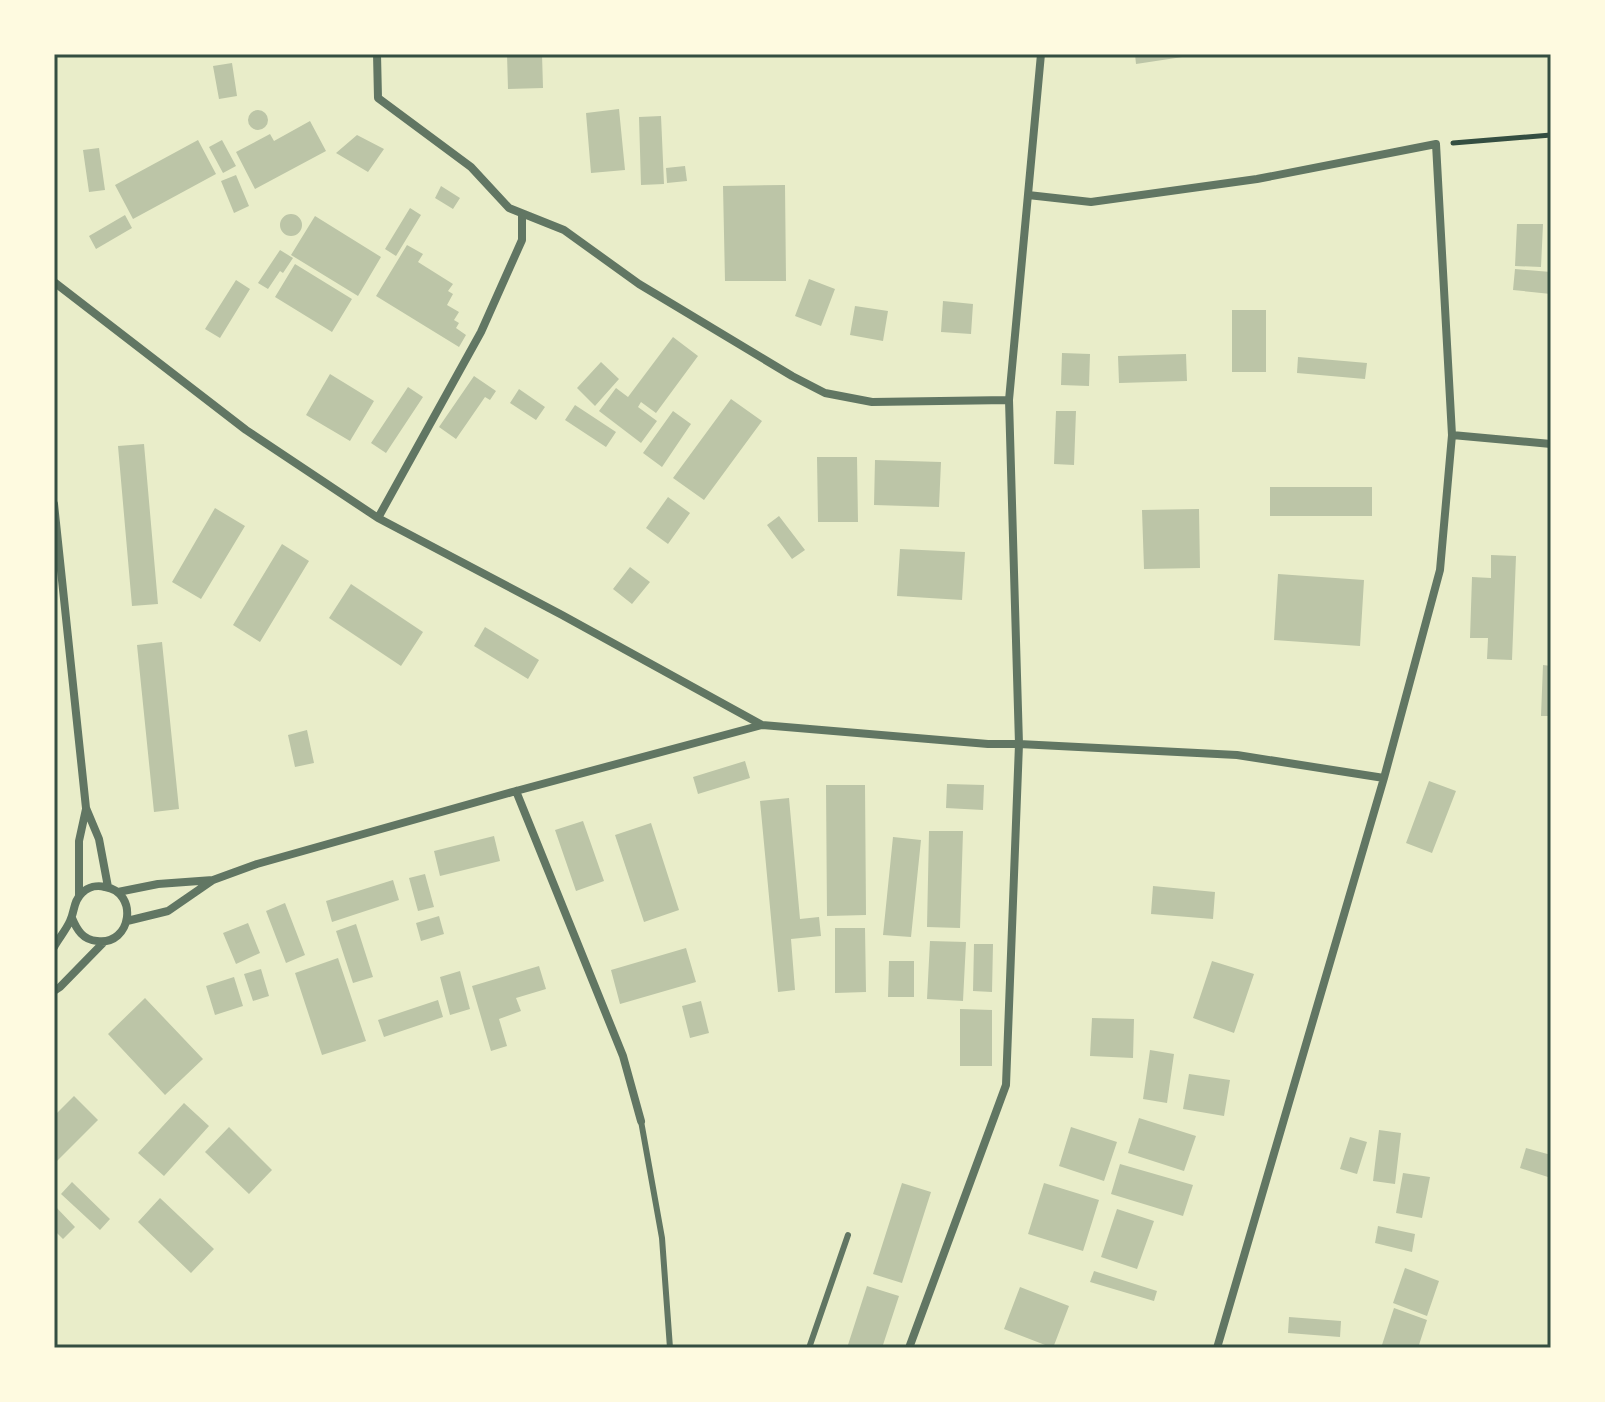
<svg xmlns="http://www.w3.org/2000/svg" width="1605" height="1402" viewBox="0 0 1605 1402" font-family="'Playfair Display',serif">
  <rect width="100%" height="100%" fill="#e9edc9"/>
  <path fill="#bcc5a7" d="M 507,54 L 542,54 L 543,88 L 508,89 Z
    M 1135,54 L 1189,54 L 1189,56 L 1136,64 Z
    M 232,63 L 237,96 L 219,99 L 213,66 Z
    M 619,109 L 625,170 L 591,173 L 586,113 Z
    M248 120a10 10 0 1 1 20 0a10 10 0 1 1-20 0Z
    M 661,116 L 664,184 L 641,185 L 639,117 Z
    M 310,121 L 326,151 L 255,189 L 236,152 L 270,134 L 274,141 Z
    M 357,135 L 384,149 L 368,172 L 336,153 Z
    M 198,140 L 216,174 L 133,219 L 115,185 Z
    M 222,140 L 236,166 L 223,173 L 209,147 Z
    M 99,148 L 105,190 L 89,192 L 83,150 Z
    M 685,166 L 687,181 L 667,183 L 666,168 Z
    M 236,175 L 249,206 L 234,213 L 221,181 Z
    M 785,185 L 786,281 L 725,281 L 723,186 Z
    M 441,186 L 460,198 L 453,209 L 435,198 Z
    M 410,208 L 421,215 L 396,256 L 385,249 Z
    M280 225a11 11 0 1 1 22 0a11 11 0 1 1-22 0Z
    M 125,215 L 132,228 L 96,249 L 89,236 Z
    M 315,216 L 381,257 L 358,296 L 291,255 Z
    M 1517,224 L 1543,224 L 1541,267 L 1515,266 Z
    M 407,245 L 423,254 L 418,262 L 453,284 L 448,291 L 453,294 L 447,305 L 459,312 L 454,320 L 459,323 L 456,328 L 466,335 L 459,347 L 376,296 Z
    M 280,250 L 293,258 L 283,273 L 280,271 L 268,289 L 258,283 Z
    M 295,264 L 352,299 L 332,332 L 275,297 Z
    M 1515,269 L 1551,272 L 1551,294 L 1513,290 Z
    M 809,279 L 835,289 L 821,326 L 795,316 Z
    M 236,280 L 250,289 L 220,338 L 205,329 Z
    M 943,301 L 973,304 L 971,334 L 941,332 Z
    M 855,306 L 888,311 L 883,341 L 850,335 Z
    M 1232,310 L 1266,310 L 1266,372 L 1232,372 Z
    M 673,337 L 698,356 L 656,413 L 641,402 L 638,407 L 657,421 L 641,443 L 599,411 L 616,388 L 628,397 Z
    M 1062,353 L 1090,354 L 1089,386 L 1061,385 Z
    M 1186,354 L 1187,381 L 1119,383 L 1118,356 Z
    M 1298,357 L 1367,363 L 1365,379 L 1297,373 Z
    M 601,362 L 619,379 L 595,406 L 577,388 Z
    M 330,374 L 374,401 L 350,441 L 306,415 Z
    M 474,376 L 496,391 L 490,400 L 485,397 L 456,439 L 439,427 Z
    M 408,387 L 423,397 L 386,453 L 371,443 Z
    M 519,389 L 545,407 L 536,420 L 510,403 Z
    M 731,399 L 762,421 L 704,500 L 673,478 Z
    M 575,405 L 616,432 L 606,447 L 565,420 Z
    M 673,411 L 691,424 L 662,467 L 643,453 Z
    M 1056,411 L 1076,411 L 1074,465 L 1054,464 Z
    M 144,444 L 158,604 L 132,606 L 118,446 Z
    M 817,457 L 857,457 L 858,522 L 818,522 Z
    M 875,460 L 941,462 L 939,507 L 874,505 Z
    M 1270,487 L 1372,487 L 1372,516 L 1270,516 Z
    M 668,497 L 690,513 L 668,544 L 646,528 Z
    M 215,508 L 245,526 L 201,599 L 172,582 Z
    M 1199,509 L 1200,568 L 1144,569 L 1142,510 Z
    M 779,516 L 805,550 L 792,559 L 767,525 Z
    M 282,544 L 309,561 L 260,642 L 233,625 Z
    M 900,549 L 965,552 L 962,600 L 897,596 Z
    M 1491,555 L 1516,556 L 1512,660 L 1487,659 L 1488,638 L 1470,638 L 1472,577 L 1491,578 Z
    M 630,567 L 650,582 L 632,604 L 613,589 Z
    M 1278,574 L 1364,580 L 1360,646 L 1274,640 Z
    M 351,584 L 423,632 L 401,666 L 329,618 Z
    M 485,627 L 539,660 L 528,679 L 474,646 Z
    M 162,642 L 179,809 L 154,812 L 137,645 Z
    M 1543,665 L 1551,666 L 1551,716 L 1541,716 Z
    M 307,730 L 314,763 L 295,767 L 288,735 Z
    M 745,761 L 750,778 L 698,794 L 693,777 Z
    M 1429,781 L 1456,791 L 1432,853 L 1406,843 Z
    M 947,784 L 984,785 L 983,810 L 946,808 Z
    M 826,785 L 865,785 L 866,915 L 827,916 Z
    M 789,798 L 800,919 L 819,917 L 821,936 L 791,939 L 795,990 L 778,992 L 760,801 Z
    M 583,821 L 604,881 L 576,891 L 555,830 Z
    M 651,823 L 679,910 L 644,922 L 615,835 Z
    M 929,831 L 963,831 L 960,928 L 927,927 Z
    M 494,836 L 500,861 L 440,876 L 434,851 Z
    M 893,837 L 921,840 L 911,937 L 883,935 Z
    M 425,874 L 434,907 L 418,911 L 409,878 Z
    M 393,880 L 399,900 L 332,922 L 326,901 Z
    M 1153,886 L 1215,892 L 1213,919 L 1151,914 Z
    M 285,903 L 305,955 L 286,963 L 266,911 Z
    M 439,916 L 444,934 L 421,941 L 416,923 Z
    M 248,923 L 260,953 L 236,964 L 223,933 Z
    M 356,924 L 373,977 L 353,983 L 336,931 Z
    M 835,928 L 865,928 L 866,992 L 835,993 Z
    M 930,941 L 966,942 L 963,1001 L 927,999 Z
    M 974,944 L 993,944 L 992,992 L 973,991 Z
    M 686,948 L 696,982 L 620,1004 L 611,970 Z
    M 338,958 L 366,1041 L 322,1055 L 295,973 Z
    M 889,961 L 914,961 L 914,997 L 888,997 Z
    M 1212,961 L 1254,974 L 1234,1033 L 1193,1018 Z
    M 539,966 L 546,989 L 516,998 L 521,1011 L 499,1019 L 507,1046 L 491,1051 L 472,986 Z
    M 261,969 L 269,996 L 253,1001 L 244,974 Z
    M 460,971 L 470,1009 L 450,1015 L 440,977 Z
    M 234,977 L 243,1006 L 215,1015 L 206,986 Z
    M 145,998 L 203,1059 L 165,1095 L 108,1034 Z
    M 438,1000 L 443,1017 L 384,1037 L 378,1020 Z
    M 701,1001 L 709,1033 L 690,1038 L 682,1006 Z
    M 960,1009 L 992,1010 L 992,1066 L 960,1066 Z
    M 1092,1018 L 1134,1019 L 1133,1058 L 1090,1056 Z
    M 1150,1050 L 1174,1054 L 1167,1103 L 1143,1099 Z
    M 1189,1074 L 1230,1080 L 1224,1116 L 1183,1109 Z
    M 74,1096 L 98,1120 L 54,1164 L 54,1116 Z
    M 184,1103 L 209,1126 L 164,1176 L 138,1153 Z
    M 1139,1118 L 1196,1136 L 1184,1171 L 1128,1153 Z
    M 229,1127 L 272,1170 L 249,1194 L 205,1152 Z
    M 1071,1127 L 1117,1142 L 1104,1181 L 1059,1166 Z
    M 1379,1130 L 1401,1133 L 1395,1184 L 1373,1181 Z
    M 1350,1137 L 1367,1142 L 1357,1174 L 1340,1169 Z
    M 1526,1148 L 1551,1155 L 1551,1178 L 1520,1168 Z
    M 1120,1164 L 1193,1185 L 1183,1216 L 1111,1194 Z
    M 1403,1173 L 1430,1177 L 1422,1218 L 1396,1213 Z
    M 72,1182 L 110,1219 L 100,1230 L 61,1194 Z
    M 902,1183 L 931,1192 L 902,1283 L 873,1274 Z
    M 1044,1183 L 1099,1200 L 1083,1251 L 1028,1234 Z
    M 160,1198 L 214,1249 L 191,1273 L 138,1222 Z
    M 54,1205 L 75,1227 L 63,1239 L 54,1230 Z
    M 1117,1209 L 1154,1221 L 1137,1269 L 1101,1257 Z
    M 1378,1226 L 1415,1234 L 1412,1252 L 1375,1243 Z
    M 1405,1268 L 1439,1281 L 1427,1316 L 1393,1303 Z
    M 1094,1271 L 1157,1291 L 1154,1301 L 1090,1282 Z
    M 867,1286 L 899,1296 L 882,1348 L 847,1348 Z
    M 1020,1287 L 1069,1306 L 1053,1348 L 1004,1329 Z
    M 1394,1308 L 1427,1320 L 1418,1348 L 1381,1348 Z
    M 1289,1317 L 1341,1321 L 1340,1337 L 1288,1333 Z"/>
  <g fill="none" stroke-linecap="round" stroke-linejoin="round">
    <path stroke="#344e41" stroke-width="5" d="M 1453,143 L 1551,135"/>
    <path stroke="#617663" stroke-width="6" d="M 641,1121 L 662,1238 L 670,1348
      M 809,1348 L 848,1235"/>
    <path stroke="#617663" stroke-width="8" d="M 377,54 L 378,98 L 471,167 L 509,208 L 564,230 L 639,284 L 792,376 L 825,393 L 872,402 L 1009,400
      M 1028,195 L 1091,202 L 1257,179 L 1436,144 L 1452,435
      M 54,282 L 246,430 L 378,518 L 562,615 L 762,725
      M 54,504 L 86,808 L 99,839 L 108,887
      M 378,518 L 481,332 L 522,240 L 522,214
      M 516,791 L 623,1056 L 641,1121
      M 118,892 L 158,884 L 213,880
      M 79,896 L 79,841 L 86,809
      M 127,921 L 168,911 L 213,880 L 257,864 L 516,791 L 762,725 L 988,744 L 1019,744 L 1237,755 L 1384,778
      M 54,947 C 59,938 66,930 70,921 C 75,911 73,901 82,893 C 88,887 97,885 105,887 C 139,892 132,946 97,941 C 83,940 77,930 72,918
      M 54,991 L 60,987 L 104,942
      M 909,1348 L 1006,1085 L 1019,744 L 1009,400 L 1041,54
      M 1217,1348 L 1384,778 L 1440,570 L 1452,435 L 1551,444"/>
  </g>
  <rect width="1605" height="1402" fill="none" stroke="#fefae0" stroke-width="112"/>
  <rect x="56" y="56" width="1493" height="1290" fill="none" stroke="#344e41" stroke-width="3"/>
</svg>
